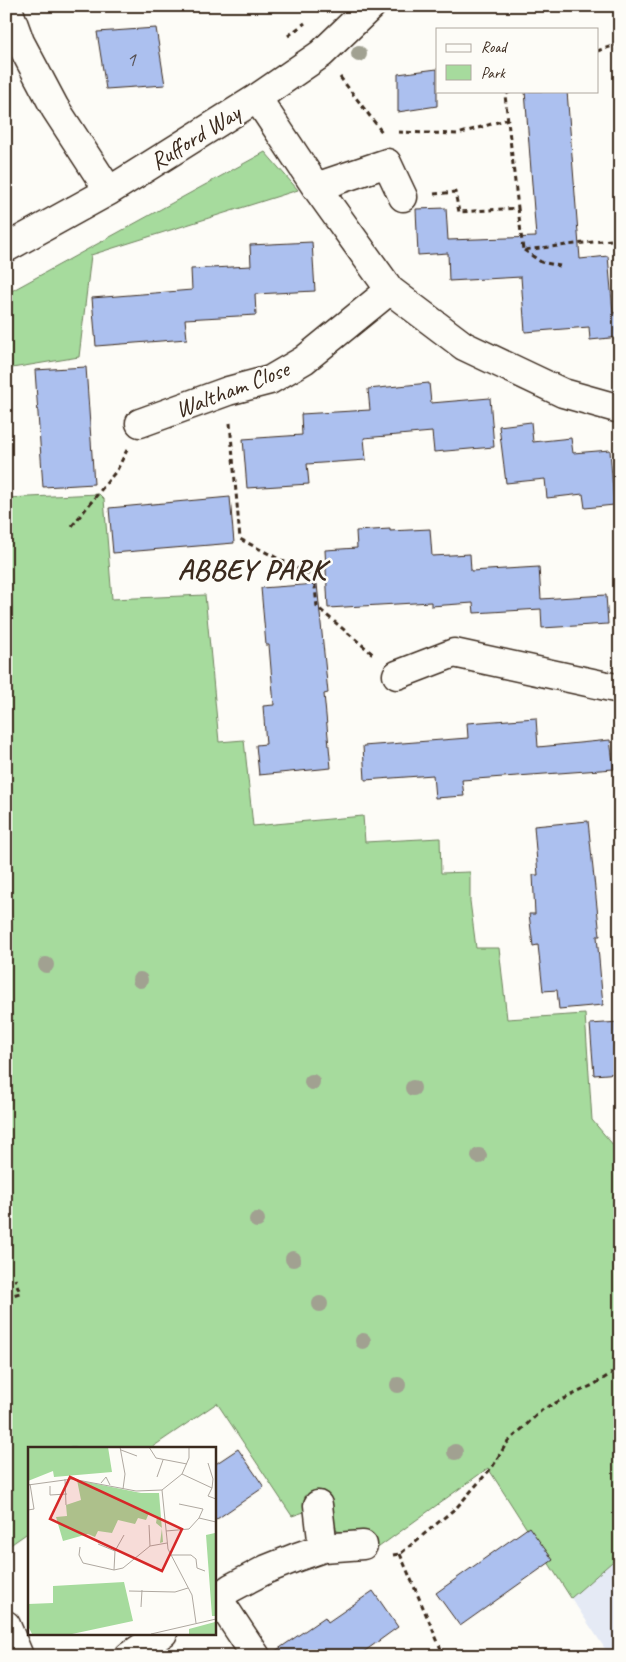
<svg xmlns="http://www.w3.org/2000/svg" width="626" height="1662" viewBox="0 0 626 1662" font-family="Caveat,sans-serif">
  <rect width="100%" height="100%" fill="#fdfcf7"/>
  <filter id="ink" filterUnits="userSpaceOnUse"><feTurbulence type="fractalNoise" baseFrequency=".02" numOctaves="2"/><feDisplacementMap in="SourceGraphic" scale="10" xChannelSelector="R" yChannelSelector="G"/><feConvolveMatrix kernelMatrix="1 2 1 2 8 2 1 2 1" color-interpolation-filters="sRGB"/></filter>
  <g filter="url(#ink)">
    <path fill="#e5eaf5" d="M 620,1555 L 620,1656 L 610,1656 L 571,1598 Z"/>
    <path fill="#a6db9d" stroke="#70825e" d="M 265,152 L 298,190 L 91,255 L 79,357 L 6,369 L 6,294 Z
      M 99,494 L 104,499 L 112,599 L 205,595 L 219,742 L 244,740 L 253,826 L 363,816 L 365,842 L 440,838 L 441,873 L 470,872 L 470,901 L 476,948 L 499,948 L 507,1019 L 585,1014 L 592,1120 L 620,1153 L 620,1555 L 571,1598 L 488,1468 L 368,1555 L 365,1536 L 337,1531 L 328,1505 L 305,1495 L 307,1511 L 292,1516 L 217,1403 L 151,1448 L 29,1448 L 29,1532 L 6,1548 L 6,498 Z"/>
    <path fill="#acc0ef" stroke="#3b2a1e" d="M 156,28 L 165,85 L 106,89 L 97,32 Z
      M 437,69 L 437,106 L 398,112 L 398,74 Z
      M 525,91 L 567,91 L 580,259 L 608,256 L 613,313 L 620,312 L 620,337 L 590,340 L 589,327 L 525,332 L 521,277 L 449,281 L 448,253 L 418,255 L 416,209 L 446,208 L 448,240 L 536,237 Z
      M 312,242 L 315,291 L 255,294 L 256,315 L 185,319 L 187,339 L 96,346 L 92,298 L 192,290 L 191,269 L 251,266 L 250,245 Z
      M 86,367 L 94,484 L 43,487 L 35,370 Z
      M 429,383 L 431,403 L 490,398 L 494,447 L 434,452 L 432,432 L 364,438 L 366,460 L 307,464 L 309,484 L 247,488 L 243,439 L 302,435 L 301,414 L 370,410 L 368,389 Z
      M 531,422 L 533,442 L 571,438 L 573,453 L 610,450 L 614,505 L 585,508 L 583,494 L 547,498 L 545,479 L 506,483 L 499,426 Z
      M 230,497 L 234,543 L 113,553 L 109,508 Z
      M 390,529 L 390,531 L 430,529 L 432,556 L 470,554 L 471,571 L 539,567 L 541,599 L 606,595 L 608,624 L 542,628 L 541,609 L 474,613 L 473,603 L 431,606 L 431,602 L 328,608 L 325,550 L 357,548 L 356,531 Z
      M 317,584 L 328,693 L 324,694 L 331,768 L 259,775 L 256,745 L 266,744 L 263,706 L 274,705 L 269,645 L 266,645 L 261,588 Z
      M 536,718 L 538,747 L 610,740 L 614,769 L 462,780 L 464,796 L 435,798 L 433,775 L 365,780 L 363,746 L 468,738 L 467,723 Z
      M 588,821 L 600,936 L 597,936 L 603,1005 L 559,1009 L 557,990 L 543,991 L 538,945 L 533,946 L 529,914 L 535,914 L 533,875 L 538,875 L 534,826 Z
      M 620,1022 L 620,1073 L 594,1075 L 590,1024 Z
      M 238,1449 L 264,1487 L 214,1521 L 214,1465 Z
      M 529,1527 L 553,1560 L 460,1626 L 436,1593 Z
      M 373,1591 L 398,1627 L 358,1656 L 272,1656 L 271,1654 L 325,1617 L 328,1622 Z"/>
    <g fill="none" stroke-linecap="round" stroke-linejoin="round">
      <defs>
        <path id="minor" d="M 7,6 L 20,42 L 55,108 L 109,191
          M 257,98 L 316,187 L 390,290 L 464,346 L 563,393 L 620,409
          M 316,187 L 387,163 L 403,197
          M 6,248 L 109,191 L 257,98 L 321,54 L 371,6
          M 140,423 L 228,391 L 270,380 L 304,360 L 390,290
          M 397,675 L 454,653 L 620,689
          M 318,1505 L 323,1548
          M 217,1597 L 256,1656
          M 214,1600 L 231,1588 L 267,1569 L 297,1557 L 323,1548 L 363,1545
          M 6,1625 L 19,1656
          M 129,1656 L 163,1633"/>
      </defs>
      <use href="#minor" stroke="#3b2a1e" stroke-width="31"/>
      <path stroke="#3b2a1e" stroke-width="3" stroke-dasharray="5 4" stroke-linecap="butt" d="M 288,36 L 305,23
        M 620,41 L 616,45 L 620,65
        M 597,51 L 616,45
        M 340,77 L 382,132
        M 398,132 L 458,134 L 508,119
        M 434,194 L 455,192 L 459,212 L 518,208 L 505,95 L 511,91
        M 518,208 L 523,250 L 620,239
        M 524,250 L 541,262 L 560,266
        M 230,423 L 240,539 L 314,577 L 317,607 L 374,655
        M 72,526 L 117,470 L 127,450
        M 6,1297 L 20,1293 L 15,1279
        M 400,1554 L 444,1656
        M 393,1555 L 400,1554 L 457,1507 L 493,1466 L 506,1444 L 543,1409 L 595,1384 L 615,1371 L 620,1364"/>
      <use href="#minor" stroke="#fdfcf7" stroke-width="28"/>
    </g>
    <g fill="#a1a191">
      <circle cx="359" cy="54" r="8"/>
      <circle cx="46" cy="965" r="8"/>
      <circle cx="140" cy="980" r="8"/>
      <circle cx="312" cy="1082" r="8"/>
      <circle cx="413" cy="1088" r="8"/>
      <circle cx="479" cy="1156" r="8"/>
      <circle cx="257" cy="1220" r="8"/>
      <circle cx="293" cy="1259" r="8"/>
      <circle cx="320" cy="1304" r="8"/>
      <circle cx="363" cy="1341" r="8"/>
      <circle cx="398" cy="1385" r="8"/>
      <circle cx="455" cy="1452" r="8"/>
    </g>
  </g>
  <g text-anchor="middle" stroke-width="5" stroke-linejoin="round" paint-order="stroke">
    <g font-size="21" fill="#575052">
      <text x="131" y="66">1</text>
    </g>
    <g font-size="24" fill="#3b2a1e" stroke="#fdfcf7">
      <text transform="translate(195 137) rotate(-32)" y="8">Rufford Way</text>
      <text transform="translate(232 389) rotate(-21)" y="8">Waltham Close</text>
    </g>
    <g font-size="29" font-weight="bold" letter-spacing="1" fill="#3b2a1e" stroke="#fdfcf7">
      <text x="252" y="579">ABBEY PARK</text>
    </g>
  </g>
  <g transform="translate(28 1447)">
    <rect width="188" height="188" fill="#fdfcf7"/>
    <path d="M 0,0 L 80,0 L 84,25 L 26,30 L 25,24 L 0,34 ZM 49,33 L 113,46 L 131,46 L 135,95 L 132,96 L 134,81 L 128,76 L 129,70 L 121,66 L 118,73 L 110,71 L 107,77 L 90,73 L 84,86 L 70,84 L 67,90 L 60,87 L 35,94 L 28,70 L 39,69 L 38,58 L 53,53 ZM 187,86 L 188,169 L 184,169 L 178,88 ZM 96,135 L 105,174 L 44,187 L 4,187 L 0,179 L 0,157 L 25,156 L 25,139 ZM 187,175 L 187,187 L 161,187 L 161,182 Z" fill="#a6db9d"/>
    <path fill="none" stroke="#afa8a0" stroke-width="1" d="M 92,0 L 97,27 L 95,42M 121,0 L 128,11 L 159,17M 93,3 L 109,9M 154,27 L 184,41 L 185,32 L 180,16M 129,30 L 135,13M 37,32 L 38,58M 73,36 L 78,30 L 82,38M 0,38 L 44,32 L 108,44 L 134,43 L 154,27 L 161,11 L 161,0M 22,39 L 22,48 L 39,47M 184,41 L 180,49 L 188,52M 134,43 L 140,102 L 164,148 L 168,176M 0,63 L 6,62 L 2,37M 171,71 L 188,75M 121,78 L 122,99M 138,84 L 161,82 L 171,71 L 175,62 L 151,57M 70,97 L 87,104M 52,100 L 51,108 L 55,116 L 86,123 L 95,121 L 122,99 L 139,96M 142,108 L 163,108 L 168,112 L 169,121 L 177,124M 86,123 L 87,104 L 96,88M 101,144 L 147,145 L 160,141M 113,160 L 114,143M 123,187 L 188,172"/>
    <path fill="#d62828" fill-opacity="0.15" stroke="#d62828" stroke-width="2.5" d="M 42,30 L 154,82 L 134,124 L 22,72 Z"/>
    <rect width="188" height="188" fill="none" stroke="#3b2a1e" stroke-width="2.5"/>
  </g>
  <rect width="626" height="1662" fill="none" stroke="#fdfcf7" stroke-width="25"/>
  <rect x="12" y="12" width="601" height="1637" fill="none" stroke="#3b2a1e" stroke-width="2" filter="url(#ink)"/>
  <rect x="436" y="28" width="162" height="65" fill="#fdfcf7" stroke="#afa8a0"/>
  <rect x="446" y="44" width="25" height="8" fill="#fdfcf7" stroke="#afa8a0"/>
  <text x="481" y="52" font-size="15" fill="#3b2a1e">Road</text>
  <rect x="446" y="65" width="25" height="15" fill="#a6db9d" stroke="#afa8a0"/>
  <text x="481" y="78" font-size="15" fill="#3b2a1e">Park</text>
</svg>
